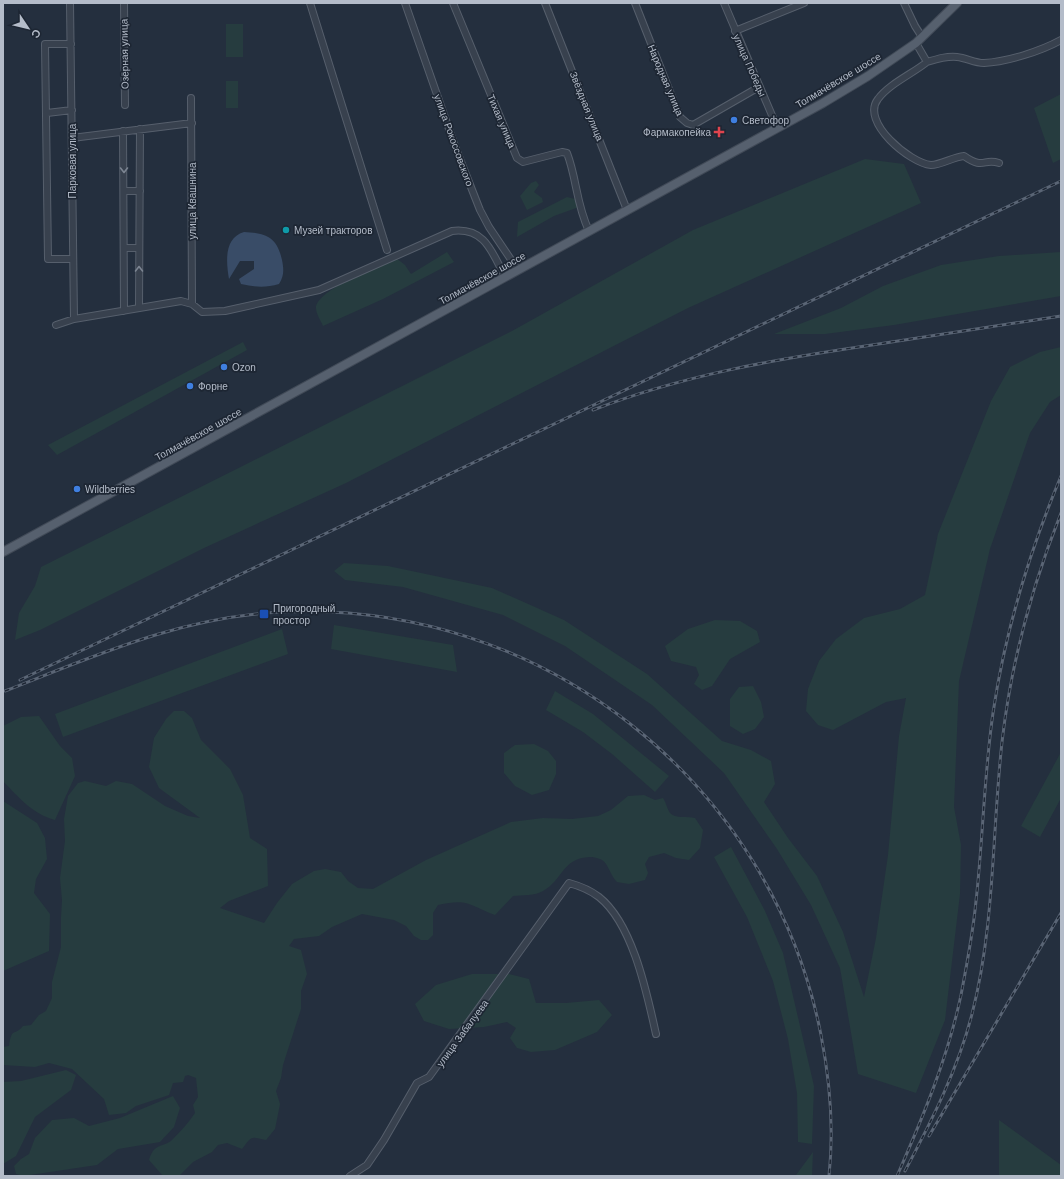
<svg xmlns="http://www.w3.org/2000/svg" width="1064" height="1179" viewBox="0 0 1064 1179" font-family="Helvetica,sans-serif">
  <rect width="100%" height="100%" fill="#242f3e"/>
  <path fill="#263c3f" d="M 226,24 L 243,24 L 243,57 L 226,57 Z
    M 226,81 L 238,81 L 238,108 L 226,108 Z
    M 1061,94 L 1061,159 L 1053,163 L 1034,108 Z
    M 865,159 L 904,164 L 921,203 L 688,308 L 346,483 L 204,548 L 40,630 L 15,640 L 19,613 L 35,586 L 41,567 L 512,331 L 693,230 Z
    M 536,181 L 539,185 L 534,192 L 542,198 L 543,202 L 527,210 L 520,196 L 531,183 Z
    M 567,197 L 579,200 L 579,207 L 554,216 L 517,237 L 518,222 Z
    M 447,252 L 454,262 L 383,299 L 323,326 C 321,321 316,314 316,308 C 316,290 381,265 396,258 L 405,265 L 411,274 Z
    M 1061,252 L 1061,296 L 894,325 L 825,334 L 774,334 L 841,308 L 883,286 L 941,265 L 999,256 Z
    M 243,342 L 247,350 L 57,455 L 48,445 Z
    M 1061,347 L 1061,395 L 1050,402 L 1030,433 L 990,549 L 959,681 L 954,807 L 961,845 L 960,894 L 945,1020 L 916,1093 L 858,1074 L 840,968 L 811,905 L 777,849 L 724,773 L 652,705 L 565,646 L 503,615 L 403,587 L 345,580 L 334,571 L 344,563 L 388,566 L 492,588 L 564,620 L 647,674 L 722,741 L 751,750 L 771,761 L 775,784 L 764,802 L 788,838 L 817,876 L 843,932 L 864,997 L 876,938 L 888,855 L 899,736 L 906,698 L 886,702 L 833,730 L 818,725 L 806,711 L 808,689 L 819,661 L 836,639 L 864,618 L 900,609 L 925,595 L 938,534 L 991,401 L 1010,367 L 1040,352 Z
    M 715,620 L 740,621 L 757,631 L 760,642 L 730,659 L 712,686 L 702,690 L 694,684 L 699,675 L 696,667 L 671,661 L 665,646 L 688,629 Z
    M 334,625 L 453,645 L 457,672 L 331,649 Z
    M 282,629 L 288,654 L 63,737 L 55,714 Z
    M 753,686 L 761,702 L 764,717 L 755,729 L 743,734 L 730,726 L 730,699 L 739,687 Z
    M 555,691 L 593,714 L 669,776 L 655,792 L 612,754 L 583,732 L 546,710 Z
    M 174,711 L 184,711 L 192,718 L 201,740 L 230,769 L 243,795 L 250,838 L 267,849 L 268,886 L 229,901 L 220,908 L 264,923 L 277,903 L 292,884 L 314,871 L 325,869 L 341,872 L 348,881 L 358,888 L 373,889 L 426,860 L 511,822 L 543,818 L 572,819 L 598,816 L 611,810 L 628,796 L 644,795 L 655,800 L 663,798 C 666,802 667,809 670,813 C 675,819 688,816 695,818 L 703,830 L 700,848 L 689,860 L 676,858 L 664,853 L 649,857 L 645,864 L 648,873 L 645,880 L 629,884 L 617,882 C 612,877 610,870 606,864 C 603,859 596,857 590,857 C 562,858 563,880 543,891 C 535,896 522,895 513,896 L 495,915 C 469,905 468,898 438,905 L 433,913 L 433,935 L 428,940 L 421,940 L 414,936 L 406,926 L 394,920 L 362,914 L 332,927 L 319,936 L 294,939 L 289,946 L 301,950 L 307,974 L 301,991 L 301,1009 L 283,1065 L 281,1078 L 276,1091 L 280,1104 L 275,1129 L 266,1140 C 250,1136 252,1136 242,1149 L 227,1143 L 218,1145 L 212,1152 L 193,1162 L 179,1176 L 163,1176 L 149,1160 C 155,1141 163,1149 173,1139 C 181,1131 189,1122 195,1113 L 193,1105 L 198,1097 L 196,1078 L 188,1075 L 185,1076 L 183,1082 L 173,1083 L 169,1095 L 136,1106 L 126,1113 L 109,1115 L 104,1099 L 72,1069 L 49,1063 L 35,1067 L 3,1065 L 3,1047 L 9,1046 C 12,1026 14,1037 23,1026 L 31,1025 L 39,1015 L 46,1011 L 52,998 L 52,982 L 61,947 L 61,917 L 62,900 L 60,878 L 65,841 L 64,819 L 68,796 L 78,783 L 85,781 L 106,786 L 116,781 L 132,784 L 165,806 L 188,816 L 200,818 L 159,788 L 149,767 L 154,738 L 166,719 Z
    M 39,716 L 60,746 L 72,758 L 75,776 L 55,820 C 33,814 19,798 3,781 L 3,726 L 21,717 Z
    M 534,744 L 548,751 L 556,761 L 556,774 L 549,790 L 532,795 L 515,786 L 504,773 L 504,753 L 515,745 Z
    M 1061,752 L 1061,798 L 1040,837 L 1021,826 Z
    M 3,801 L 37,823 L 45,838 L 47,859 L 36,879 L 34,893 L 50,914 L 49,951 L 3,971 Z
    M 731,847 L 765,911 L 783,953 L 814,1086 L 812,1144 L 798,1142 L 797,1093 L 788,1039 L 773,981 L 747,917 L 714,857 Z
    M 472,974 L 509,974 L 529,979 L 536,1003 L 566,1003 L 599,1000 L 612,1015 L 597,1032 L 555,1050 L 531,1052 L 517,1048 L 510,1038 L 516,1028 L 507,1022 L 484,1027 L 449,1029 L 424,1021 L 415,1004 L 436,985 Z
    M 66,1070 L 76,1075 L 71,1090 L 35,1117 L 16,1156 L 3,1164 L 3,1082 L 21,1081 Z
    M 173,1096 L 180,1108 L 174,1127 L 160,1142 L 118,1149 L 97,1165 L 23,1176 L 16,1174 L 14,1166 L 21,1159 L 29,1154 L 35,1138 L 52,1120 L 74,1118 L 89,1126 L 120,1118 Z
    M 999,1120 L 1061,1165 L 1061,1176 L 999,1176 Z
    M 813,1152 L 812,1176 L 795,1176 L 796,1175 Z"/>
  <path fill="#394c67" d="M 244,232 C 266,233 277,237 282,260 C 284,270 284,276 279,284 C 265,288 255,287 241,284 L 239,279 L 254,269 L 254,261 L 240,261 L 229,279 C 226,261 224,238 244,232 Z"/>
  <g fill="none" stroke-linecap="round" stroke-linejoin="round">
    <defs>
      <path id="minor" d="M 70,3 L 74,319
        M 124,3 L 125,105
        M 310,3 L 387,250
        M 405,3 L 456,149 L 480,210 L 489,227 L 518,270
        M 453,3 L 517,158 L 523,162 L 562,152 L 567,153 C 577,179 576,204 589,231
        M 545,3 L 627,210
        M 635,3 L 680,117 L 687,123 L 693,125 L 759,87
        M 724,3 L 777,127
        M 904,3 L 915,26 L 922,37
        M 735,31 L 804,3
        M 916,43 L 927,62 C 937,59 946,56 957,57 C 967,58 974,63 984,63 C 1007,62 1041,51 1061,40
        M 71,44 L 45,44 L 48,259 L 72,259
        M 927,62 C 912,74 889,84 878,99 C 860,122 910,163 931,165 C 941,165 953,157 964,156 C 984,170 983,158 999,163
        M 191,98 L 192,304
        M 47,113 L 72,110
        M 123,131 L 124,311
        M 72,138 L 192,123
        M 124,191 L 140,191
        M 124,248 L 139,248
        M 139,308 L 140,129
        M 56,325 L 74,319 L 181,301 L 192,304 L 202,312 L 225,311 L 319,290 L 452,231 C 485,227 492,252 505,277
        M 350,1176 L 367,1165 L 384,1140 L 417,1083 L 429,1077 L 569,883 C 580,886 590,890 599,897 C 633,924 647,994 656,1034"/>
      <path id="major" d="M 3,552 L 823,103 L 868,76 L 916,43 L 957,3"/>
    </defs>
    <use href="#minor" stroke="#565f6c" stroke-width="8"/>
    <use href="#major" stroke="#414a57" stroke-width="10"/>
    <use href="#minor" stroke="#38414e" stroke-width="6"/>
    <use href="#major" stroke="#56606e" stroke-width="8"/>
    <defs>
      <path id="rail" d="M 593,410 C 683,375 777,359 872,345 C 935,335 998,326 1061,316
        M 20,680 L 1061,181
        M 5,691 C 97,655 183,616 283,612 C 541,600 771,781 821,1035 C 830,1081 834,1129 829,1176
        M 929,1136 L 1061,913
        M 905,1171 C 932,1120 958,1069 972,1014 C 995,925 992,832 1002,742 C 1011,663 1032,586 1061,513
        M 897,1176 C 923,1117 948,1057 961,995 C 967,964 973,933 976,901 C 983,839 984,775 993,713 C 1005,631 1029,553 1061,476"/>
    </defs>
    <use href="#rail" stroke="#5a6575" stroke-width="3"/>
    <use href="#rail" stroke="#1d2633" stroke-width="1.5" stroke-dasharray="4.5" stroke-linecap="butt"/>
  </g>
  <defs><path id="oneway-chevron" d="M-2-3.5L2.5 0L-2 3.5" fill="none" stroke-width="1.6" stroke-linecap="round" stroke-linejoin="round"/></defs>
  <g stroke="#7c8592">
    <use href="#oneway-chevron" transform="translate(124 170) rotate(90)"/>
    <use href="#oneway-chevron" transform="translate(139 269) rotate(-90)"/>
  </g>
  <g fill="#3f7fe0" stroke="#1d2633" stroke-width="1.5">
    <circle cx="734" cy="120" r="4"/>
    <circle cx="224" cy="367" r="4"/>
    <circle cx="190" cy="386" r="4"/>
    <circle cx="77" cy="489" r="4"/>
  </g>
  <path fill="#e0444e" stroke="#1d2633" stroke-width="1.5" d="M717 126h4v4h4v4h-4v4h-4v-4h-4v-4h4z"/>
  <circle fill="#0f9aa8" stroke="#1d2633" stroke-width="1.5" cx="286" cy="230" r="4"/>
  <rect fill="#1a4fb4" stroke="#1d2633" stroke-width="1.5" x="259" y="609" width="10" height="10" rx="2"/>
  <g text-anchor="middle" stroke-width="3.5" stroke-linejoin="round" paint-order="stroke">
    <g font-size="10" fill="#b4bcc9" stroke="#1d2633">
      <text transform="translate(124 54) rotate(-91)" y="4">Озёрная улица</text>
      <text transform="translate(750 65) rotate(66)" y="4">улица Победы</text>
      <text transform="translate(666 80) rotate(67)" y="4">Народная улица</text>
      <text transform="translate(838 80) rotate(-31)" y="4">Толмачёвское шоссе</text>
      <text transform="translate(587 106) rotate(68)" y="4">Звёздная улица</text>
      <text transform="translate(502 121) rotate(67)" y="4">Тихая улица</text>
      <text transform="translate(454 140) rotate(70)" y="4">улица Рокоссовского</text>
      <text transform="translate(72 161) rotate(-90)" y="4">Парковая улица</text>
      <text transform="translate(192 201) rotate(-90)" y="4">улица Квашнина</text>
      <text transform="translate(482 278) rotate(-29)" y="4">Толмачёвское шоссе</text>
      <text transform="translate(198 434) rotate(-29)" y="4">Толмачёвское шоссе</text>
      <text transform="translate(462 1033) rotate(-54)" y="4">улица Забалуева</text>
    </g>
    <g font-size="10" fill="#b4bcc9" stroke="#1d2633" text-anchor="start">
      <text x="742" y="124">Светофор</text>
      <text x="711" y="136" text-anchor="end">Фармакопейка</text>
      <text x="294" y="234">Музей тракторов</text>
      <text x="232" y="371">Ozon</text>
      <text x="198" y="390">Форне</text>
      <text x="85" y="493">Wildberries</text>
      <text x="273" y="612">Пригородный<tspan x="273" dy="12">простор</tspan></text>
    </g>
  </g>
  <rect width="1064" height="1179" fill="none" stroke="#b4bcc9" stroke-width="8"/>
  <g transform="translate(28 28) rotate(125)" stroke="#1d2633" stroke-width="3" paint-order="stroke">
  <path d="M0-3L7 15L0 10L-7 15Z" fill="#b4bcc9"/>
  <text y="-6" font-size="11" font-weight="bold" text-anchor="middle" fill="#b4bcc9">С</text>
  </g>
</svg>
